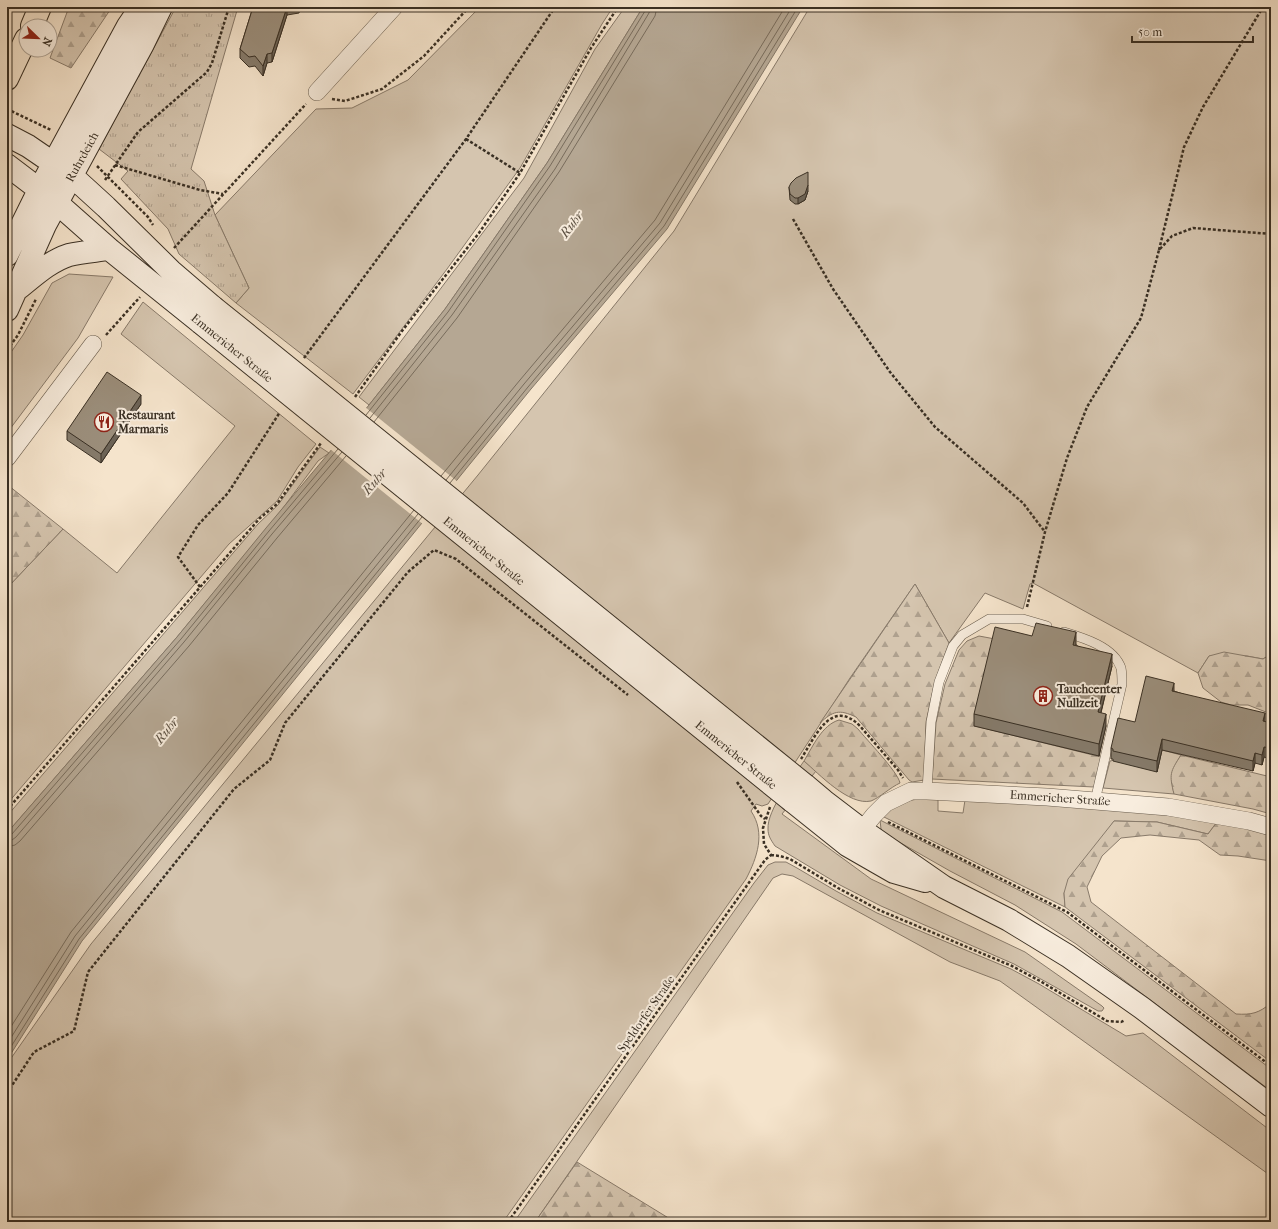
<svg xmlns="http://www.w3.org/2000/svg" width="1278" height="1229" viewBox="0 0 1278 1229" font-family="'IM FELL French Canon',serif">
  <defs>
    <pattern id="forest-firs" width="22" height="20" patternUnits="userSpaceOnUse"><rect width="22" height="20" fill="#d5c5af"/><path d="M5 1l3.5 6h-7zM16 11l3.5 6h-7z" fill="#aea08e"/></pattern>
    <pattern id="park-tufts" width="24" height="20" patternUnits="userSpaceOnUse"><rect width="24" height="20" fill="#d5c5af"/><path d="M3 7l-1-3M5 7V3M7 7l1-3M15 17l-1-3M17 17v-4M19 17l1-3" fill="none" stroke="#aea08e"/></pattern>
  </defs>
  <rect width="100%" height="100%" fill="#f5e4cc"/>
  <filter id="stains"><feTurbulence type="fractalNoise" baseFrequency=".005" numOctaves="4"/><feColorMatrix values="0 0 0 0 .2 0 0 0 0 .09 0 0 0 0 .02 0 0 0 .5 -.17"/></filter>
  <radialGradient id="worn" r=".72"><stop offset=".6" stop-color="#630" stop-opacity="0"/><stop offset="1" stop-color="#630" stop-opacity=".3"/></radialGradient>
  <path fill="#d5c5af" stroke="#887a6a" d="M 480,7 L 613,7 L 602,24 L 520,168 L 447,269 L 353,394 L 236,303 L 249,288 L 215,215 L 316,109 L 352,108 L 408,80 Z
    M 625,7 L 643,7 L 547,163 L 445,309 L 369,405 L 359,397 L 524,178 L 595,49 Z
    M 810,7 L 1271,7 L 1271,654 L 1263,659 L 1247,656 L 1209,656 L 1198,673 L 1033,583 L 1030,584 L 1023,609 L 985,593 L 949,643 L 915,584 L 850,678 L 768,804 L 762,806 L 756,804 L 751,811 C 766,833 757,858 746,879 L 503,1222 L 7,1222 L 7,1064 L 91,944 L 478,475 L 674,231 Z
    M 69,274 L 113,277 L 78,338 L 7,433 L 7,358 L 23,335 L 52,283 Z
    M 143,302 L 316,444 L 298,467 L 277,501 L 229,544 L 7,804 L 7,588 L 63,529 L 117,573 L 235,426 L 121,334 Z
    M 320,447 L 329,453 L 318,461 L 280,512 L 177,637 L 7,833 L 7,816 L 258,524 L 278,505 Z
    M 1162,750 L 1181,755 C 1172,770 1170,777 1174,794 L 1103,788 L 1110,761 Z
    M 804,761 L 816,771 L 782,814 L 871,879 L 1025,952 L 1102,1006 L 1104,1008 L 1102,1011 L 1098,1011 L 1014,964 L 881,906 L 840,885 L 775,846 C 771,840 768,836 768,829 C 767,810 793,777 804,761 Z
    M 926,798 L 938,799 L 938,811 L 963,813 L 965,800 L 1094,805 L 1217,822 L 1208,834 L 1157,822 L 1114,821 L 1064,893 L 1065,907 L 882,816 C 896,803 907,800 926,798 Z
    M 880,820 L 1062,912 L 1271,1069 L 1271,1091 L 1076,944 L 1015,905 L 950,871 L 885,834 L 881,829 Z
    M 775,862 L 786,862 L 797,868 L 836,891 L 877,913 L 1011,969 L 1039,984 L 1126,1036 L 1143,1033 L 1271,1131 L 1271,1176 L 1000,981 L 950,962 L 793,876 L 782,874 L 773,878 L 535,1222 L 514,1222 L 754,883 L 768,865 Z"/>
  <path fill="url(#forest-firs)" stroke="#887a6a" d="M 69,7 L 112,7 L 71,68 L 50,58 Z
    M 9,486 L 63,529 L 7,588 L 7,488 Z
    M 915,584 L 949,643 L 935,681 L 926,722 L 924,780 L 912,782 L 909,780 L 856,717 C 839,709 833,711 820,723 Z
    M 979,636 L 995,639 L 975,726 L 1101,757 L 1094,787 L 932,779 L 936,723 L 945,684 L 959,650 L 967,641 Z
    M 1224,652 L 1263,659 L 1271,654 L 1271,714 L 1248,705 L 1231,705 L 1221,702 L 1203,688 L 1198,673 L 1209,656 Z
    M 839,720 L 852,724 L 858,729 C 866,739 898,772 900,783 C 891,787 879,798 871,801 C 849,806 819,774 804,761 C 813,746 822,725 839,720 Z
    M 1181,755 L 1271,777 L 1271,814 L 1253,809 L 1174,794 C 1169,774 1170,772 1181,755 Z
    M 1114,821 L 1157,822 L 1208,834 L 1217,822 L 1271,834 L 1271,861 L 1238,856 L 1220,855 L 1199,840 L 1150,835 L 1121,838 L 1102,856 L 1087,887 L 1091,902 L 1236,1014 C 1252,1015 1259,1013 1271,1003 L 1271,1062 L 1065,907 L 1064,893 L 1068,879 Z
    M 577,1162 L 675,1222 L 535,1222 Z"/>
  <path fill="url(#park-tufts)" stroke="#887a6a" d="M 176,7 L 238,7 L 191,169 L 204,181 L 215,215 L 249,288 L 236,303 L 179,254 L 168,229 L 121,179 L 128,171 L 99,149 Z"/>
  <path fill="#b5a793" stroke="#847767" d="M 643,7 L 803,7 L 667,229 L 531,389 L 82,941 L 7,1060 L 7,833 L 177,637 L 266,528 L 369,405 L 445,309 L 547,163 Z"/>
  <path fill="#f5e4cc" d="M 365,407 L 458,482 L 424,525 L 330,449 Z"/>
  <g fill="none" stroke-linecap="round" stroke-linejoin="round">
    <path stroke="#786c5c" stroke-width="1" d="M 366,415 L 448,312 L 550,166 L 645,11 L 646,7
      M 370,418 L 452,315 L 555,169 L 649,13 L 651,7
      M 374,422 L 457,318 L 559,172 L 655,16 L 657,7
      M 441,476 L 520,380 L 655,220 L 785,7
      M 446,480 L 524,384 L 660,223 L 792,7
      M 450,483 L 528,387 L 664,226 L 798,7
      M 7,836 L 12,834 L 181,639 L 269,531 L 338,449
      M 7,841 L 12,840 L 16,837 L 184,642 L 272,534 L 342,452
      M 7,847 L 15,845 L 20,841 L 189,646 L 277,538 L 346,456
      M 7,1033 L 71,932 L 414,510
      M 7,1044 L 75,936 L 418,514
      M 7,1053 L 79,939 L 422,517"/>
    <defs>
      <path id="lane" d="M 1064,632 C 1084,638 1114,647 1121,668 C 1122,673 1122,679 1122,684 L 1095,801
        M 927,791 L 931,722 L 939,682 L 953,646 L 962,635 L 989,619 L 1023,619 L 1047,626"/>
      <path id="street" d="M 317,92 L 394,7
        M 7,458 L 93,344
        M 862,830 L 874,815 L 886,803 L 911,791 L 927,791 L 1047,797 L 1168,807 L 1249,821 L 1271,827"/>
      <path id="secondary" d="M 7,135 L 28,146 L 72,176 L 106,207 L 171,271 L 213,307
        M 7,165 L 57,203 L 109,249 L 201,323
        M 7,255 L 39,190 L 128,26 L 141,7
        M 19,288 C 34,276 50,261 69,255 C 82,252 96,251 109,249
        M 7,310 L 45,225 L 143,44 L 161,7
        M 805,785 L 824,801 L 862,830 L 944,887 L 1009,920 L 1068,956 L 1142,1008 L 1271,1106
        M 792,801 L 847,845 L 894,872 L 925,881"/>
      <path id="highway" d="M 32,26 L 40,7
        M 7,79 L 26,39"/>
    </defs>
    <use href="#lane" stroke="#695d4e" stroke-width="10"/>
    <use href="#street" stroke="#695d4e" stroke-width="18"/>
    <use href="#secondary" stroke="#3a3024" stroke-width="24"/>
    <use href="#highway" stroke="#3a3024" stroke-width="24"/>
    <path stroke="#3a3024" stroke-width="2.5" stroke-dasharray="3 2" stroke-linecap="butt" d="M 332,99 L 345,101 L 382,89 L 424,56 L 469,7
      M 7,109 L 51,130
      M 466,139 L 520,173
      M 115,165 L 200,190 L 223,194
      M 97,166 L 148,217 L 153,225
      M 105,180 L 138,132 L 207,72 L 212,63 L 229,7
      M 793,219 L 833,289 L 890,372 L 935,427 L 1023,503 L 1045,532
      M 174,248 L 306,104
      M 1159,250 L 1184,147 L 1203,107 L 1263,7
      M 106,335 L 140,297
      M 7,350 L 18,335 L 36,299
      M 304,358 L 466,139 L 555,7
      M 355,397 L 402,331 L 479,233 L 520,173 L 591,48 L 618,7
      M 200,587 L 178,557 L 198,525 L 228,493 L 280,412
      M 1027,607 L 1045,532 L 1067,458 L 1087,407 L 1141,318 L 1159,250 L 1172,236 L 1193,228 L 1271,234
      M 801,759 C 815,737 831,697 860,726 L 898,770 L 903,778
      M 737,782 L 761,816 L 765,819
      M 770,807 L 763,828 L 764,844 L 771,855
      M 7,810 L 260,518 L 277,504 L 321,443
      M 1269,810 L 1271,800
      M 888,822 L 1067,912 L 1271,1066
      M 771,855 L 780,856 L 790,859 L 838,888 L 879,910 L 1012,966 L 1040,981 L 1107,1021 L 1121,1022 L 1125,1020
      M 7,1093 L 34,1052 L 74,1031 L 88,972 L 234,789 L 270,760 L 285,723 L 408,572 L 434,550 L 456,559 L 628,695
      M 508,1222 L 765,860 L 771,855"/>
    <use href="#lane" stroke="#f8edde" stroke-width="9"/>
    <use href="#street" stroke="#f8edde" stroke-width="17"/>
    <use href="#secondary" stroke="#f8edde" stroke-width="22"/>
    <use href="#highway" stroke="#f5e4cc" stroke-width="22"/>
    <defs>
      <path id="secondary-bridge" d="M 213,307 L 805,785
        M 201,323 L 792,801"/>
    </defs>
    <use href="#secondary-bridge" stroke="#3a3024" stroke-width="24" stroke-linecap="butt"/>
    <use href="#secondary-bridge" stroke="#f8edde" stroke-width="22"/>
  </g>
  <path fill="#857a6a" stroke="#3a3024" d="M 253,7 L 301,7 L 299,13 L 287,15 L 272,62 L 267,63 L 263,76 L 255,66 L 249,67 L 240,58 L 240,49 Z
    M 789,187 L 808,191 L 805,200 L 798,204 L 795,204 L 790,200 Z
    M 141,404 L 101,463 L 67,440 L 67,431 Z
    M 1076,644 L 1076,645 L 1112,666 L 1101,713 L 1106,726 L 1099,756 L 974,726 L 974,714 Z
    M 1174,691 L 1265,722 L 1271,723 L 1271,759 L 1264,757 L 1262,765 L 1255,763 L 1253,771 L 1162,750 L 1157,772 L 1113,761 L 1113,759 L 1111,759 L 1111,748 Z"/>
  <path fill="#6c6356" stroke="#3a3024" d="M 287,7 L 287,15 L 272,62 L 272,53 Z
    M 267,54 L 267,63 L 263,76 L 263,66 Z
    M 808,185 L 808,191 L 805,200 L 798,204 L 798,198 Z
    M 141,395 L 141,404 L 101,463 L 101,454 Z
    M 1076,632 L 1076,644 L 1073,657 L 1073,645 Z
    M 1112,654 L 1112,666 L 1098,724 L 1098,712 Z
    M 1174,683 L 1174,694 L 1172,691 Z
    M 1265,713 L 1265,723 L 1263,721 Z
    M 1106,714 L 1106,726 L 1099,756 L 1099,744 Z
    M 1162,739 L 1162,750 L 1157,772 L 1157,761 Z
    M 1264,747 L 1264,757 L 1262,765 L 1262,755 Z
    M 1255,753 L 1255,763 L 1253,771 L 1253,761 Z"/>
  <path fill="#9b8e7b" stroke="#3a3024" d="M 253,7 L 287,7 L 272,53 L 267,54 L 263,66 L 255,56 L 249,57 L 240,49 Z
    M 808,172 L 808,185 L 805,194 L 798,198 L 795,198 L 790,194 L 789,187 L 791,183 L 796,178 Z
    M 107,372 L 141,395 L 101,454 L 67,431 Z
    M 1036,623 L 1076,632 L 1073,645 L 1112,654 L 1098,712 L 1106,714 L 1099,744 L 974,714 L 995,627 L 1032,636 Z
    M 1146,676 L 1174,683 L 1172,691 L 1265,713 L 1263,721 L 1271,723 L 1271,748 L 1264,747 L 1262,755 L 1255,753 L 1253,761 L 1162,739 L 1157,761 L 1113,751 L 1113,749 L 1111,748 L 1118,718 L 1135,722 Z"/>
  <defs>
    <symbol id="restaurant-ring" viewBox="-11 -11 22 22"><circle r="9.5" fill="#f8edde" stroke="#8f2418" stroke-width="1.5"/><path d="M-5-6h1v4h1v-4h1v4h1v-4h1v5L-1.5 .5V6h-2V.5L-5-1ZM5-6V6H3V1.5H1.5Q1.5-4 5-6Z" fill="#8f2418"/></symbol>
    <symbol id="building-ring" viewBox="-11 -11 22 22"><circle r="9.5" fill="#f8edde" stroke="#8f2418" stroke-width="1.5"/><path d="M-4-6H4V6H1V3H-1V6H-4ZM-2.5-4.3h1.7v1.8h-1.7ZM.8-4.3h1.7v1.8H.8ZM-2.5-1h1.7V.8h-1.7ZM.8-1h1.7V.8H.8Z" fill="#8f2418"/></symbol>
  </defs>
  <g fill-rule="evenodd">
    <use href="#restaurant-ring" x="93" y="411" width="22" height="22"/>
    <use href="#building-ring" x="1032" y="685" width="22" height="22"/>
  </g>
  <g text-anchor="middle" stroke-width="4" stroke-linejoin="round" paint-order="stroke">
    <g font-size="12" fill="#3a3024" stroke="#f8edde">
      <text transform="translate(82 157) rotate(-61)" y="4">Ruhrdeich</text>
      <text transform="translate(232 348) rotate(39)" y="4">Emmericher Straße</text>
      <text transform="translate(484 551) rotate(39)" y="4">Emmericher Straße</text>
      <text transform="translate(736 755) rotate(39)" y="4">Emmericher Straße</text>
      <text transform="translate(1060 798) rotate(4)" y="4">Emmericher Straße</text>
      <text transform="translate(646 1014) rotate(-55)" y="4">Speldorfer Straße</text>
    </g>
    <g font-size="12" font-weight="bold" fill="#3a3024" stroke="#f8edde" text-anchor="start">
      <text x="118" y="419">Restaurant<tspan x="118" dy="14">Marmaris</tspan></text>
      <text x="1057" y="693">Tauchcenter<tspan x="1057" dy="14">Nullzeit</tspan></text>
    </g>
    <g font-size="13" font-style="italic" fill="#594e40" stroke="#f8edde">
      <text transform="translate(571 224) rotate(-53)" y="5">Ruhr</text>
      <text transform="translate(374 481) rotate(-49)" y="5">Ruhr</text>
      <text transform="translate(166 730) rotate(-51)" y="5">Ruhr</text>
    </g>
  </g>
  <rect width="1278" height="1229" fill="none" stroke="#f5e4cc" stroke-width="24"/>
  <rect x="8" y="8" width="1262" height="1213" fill="none" stroke="#3a3024" stroke-width="2"/>
  <rect x="12" y="12" width="1254" height="1205" fill="none" stroke="#3a3024"/>
  <g transform="translate(38 38) rotate(113)"><circle r="19" fill="#f8edde" stroke="#aca194"/>
  <path d="M0-3L7 15L0 10L-7 15Z" fill="#8f2418"/>
  <text y="-6" font-size="11" font-weight="bold" text-anchor="middle" fill="#3a3024">N</text>
  </g>
  <path d="M1132 36v6h121v-6" fill="none" stroke="#3a3024" stroke-width="2"/>
  <text x="1138" y="36" font-size="12" fill="#3a3024" stroke="#f8edde" stroke-width="3" paint-order="stroke">50 m</text>
  <rect width="100%" height="100%" filter="url(#stains)"/>
  <rect width="100%" height="100%" fill="url(#worn)"/>
</svg>
